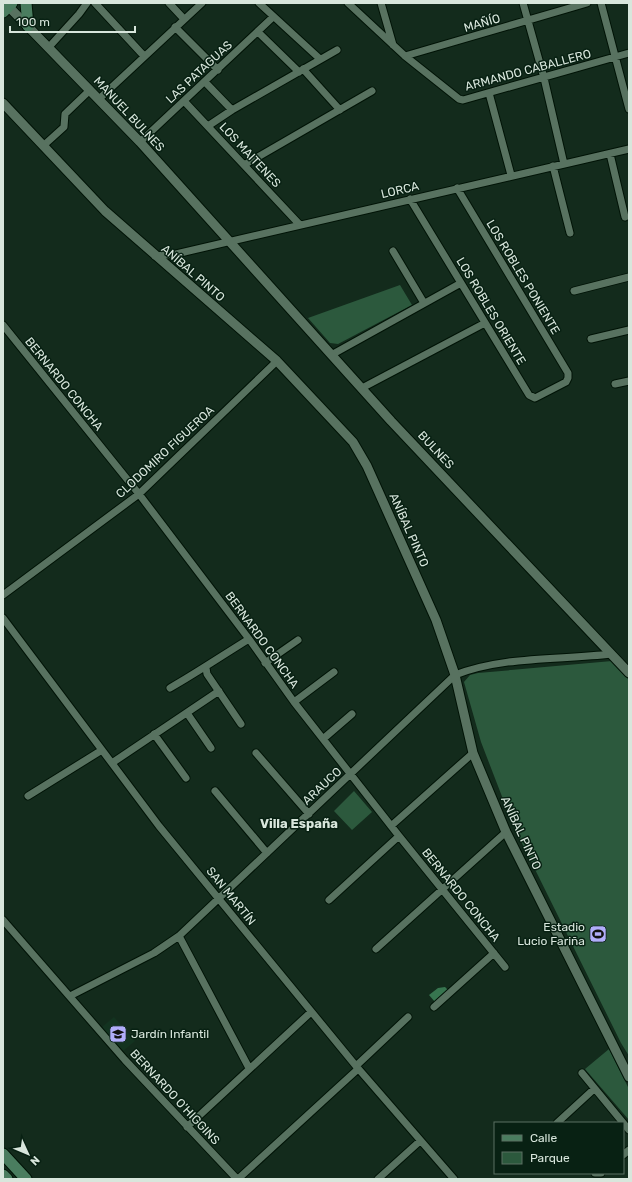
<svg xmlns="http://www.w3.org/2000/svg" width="632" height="1182" viewBox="0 0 632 1182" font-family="Rubik,sans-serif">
  <rect width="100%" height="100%" fill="#132b1c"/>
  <path fill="#133320" d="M 114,1017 L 135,1041 L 123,1051 L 102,1027 Z"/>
  <path fill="#2c593d" d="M 400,285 L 412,305 L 338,344 L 330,343 L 308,318 Z
    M 612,661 L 629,680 L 629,1056 L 621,1043 L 513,825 L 481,742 L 464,682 L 470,675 L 478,673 Z
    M 354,791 L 372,812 L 352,830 L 334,811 Z
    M 609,1049 L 629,1089 L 629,1120 L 585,1069 Z"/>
  <path fill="#37754f" d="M 445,987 L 448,990 L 435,1002 L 429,995 L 438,988 Z"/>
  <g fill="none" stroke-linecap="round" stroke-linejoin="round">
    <defs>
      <path id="minor" d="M 95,3 L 144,56
        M 169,3 L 184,19
        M 259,3 L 320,59
        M 348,3 L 405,56 L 459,99 L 463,100 L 629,53
        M 381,3 L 393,45
        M 523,3 L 544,78 L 564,164
        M 601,3 L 629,109
        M 175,27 L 218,70
        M 258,32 L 299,72
        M 49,47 L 79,14 L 87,3
        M 405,56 L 587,3
        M 303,69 L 340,110
        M 205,82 L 232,110
        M 489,93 L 511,175
        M 99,99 L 202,3
        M 184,101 L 300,225
        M 208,126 L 232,110 L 337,50
        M 140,142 L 273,17
        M 43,146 L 64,127 L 65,114 L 90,90
        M 610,154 L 625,217
        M 244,165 L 372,91
        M 553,166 L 570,233
        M 410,199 L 529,395 L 535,398 L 566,382 L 568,378 L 568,373 L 457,188
        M 393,251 L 424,303
        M 155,256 L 176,254 L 629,149
        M 574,291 L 629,277
        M 3,325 L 139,494 L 249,639 L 294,702 L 399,836 L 505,967
        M 591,339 L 629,330
        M 333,354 L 461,283
        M 615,384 L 629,381
        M 362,388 L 485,323
        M 3,595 L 139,494 L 277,361
        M 3,618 L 159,826 L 356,1066 L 454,1179
        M 265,663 L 298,640
        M 206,668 L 207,674 L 241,724
        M 170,688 C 198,672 223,655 249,639
        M 294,702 L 334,672
        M 187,713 L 211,748
        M 154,734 L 186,778
        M 323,739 L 352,714
        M 256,753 L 309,814
        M 112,763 L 219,691
        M 215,791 L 267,853
        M 28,796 L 102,750
        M 391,826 L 473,753
        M 329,900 L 399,836
        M 3,920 L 125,1060 L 237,1179
        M 179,936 L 249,1068
        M 376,949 L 506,832
        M 70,996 L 154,953 L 179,936 L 455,675 C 503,656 560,660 611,654
        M 434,1007 L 494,953
        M 356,1066 L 408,1017
        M 582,1073 L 629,1130
        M 557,1123 L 594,1089
        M 187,1127 L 311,1012
        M 623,1155 L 629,1150
        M 595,1173 L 601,1173
        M 238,1179 L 358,1069
        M 378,1179 L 420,1141"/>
      <path id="tertiary" d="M 9,7 L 140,142 L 391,421 L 629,673
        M 3,103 L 105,211 L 277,361 L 353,442 L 367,466 L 436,620 L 455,675 L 473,753 L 506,832 L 629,1077"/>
      <path id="secondary" d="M 26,3 L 28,26
        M 3,12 L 12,3
        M 3,1154 L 26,1179
        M 3,1175 L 7,1179"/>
    </defs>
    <use href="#minor" stroke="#001306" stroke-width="9"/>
    <use href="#tertiary" stroke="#001306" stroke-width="11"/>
    <use href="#secondary" stroke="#001306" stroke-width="13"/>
    <use href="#minor" stroke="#587260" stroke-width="7"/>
    <use href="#tertiary" stroke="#587260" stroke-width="9"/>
    <use href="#secondary" stroke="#4a7d5f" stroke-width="11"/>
  </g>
  <defs>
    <symbol id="stadium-square" viewBox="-11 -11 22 22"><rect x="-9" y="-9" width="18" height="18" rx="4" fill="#b1adfa" stroke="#082113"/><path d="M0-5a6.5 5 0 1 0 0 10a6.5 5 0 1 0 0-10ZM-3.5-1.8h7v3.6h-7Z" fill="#111"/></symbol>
    <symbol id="school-square" viewBox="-11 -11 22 22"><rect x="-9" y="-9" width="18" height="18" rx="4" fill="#b1adfa" stroke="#082113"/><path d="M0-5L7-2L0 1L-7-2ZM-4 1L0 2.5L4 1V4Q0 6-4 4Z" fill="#111"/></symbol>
  </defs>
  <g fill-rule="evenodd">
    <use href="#stadium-square" x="588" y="924" width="20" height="20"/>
    <use href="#school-square" x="108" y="1024" width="20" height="20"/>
  </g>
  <g text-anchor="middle" stroke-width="3" stroke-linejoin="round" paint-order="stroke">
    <g font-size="12" fill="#d8e6dc" stroke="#082113">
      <text transform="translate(482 23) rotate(-16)" y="4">MAÑÍO</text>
      <text transform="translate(528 70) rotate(-15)" y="4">ARMANDO CABALLERO</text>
      <text transform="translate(199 72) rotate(-43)" y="4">LAS PATAGUAS</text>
      <text transform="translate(129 114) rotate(47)" y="4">MANUEL BULNES</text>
      <text transform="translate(250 155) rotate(47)" y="4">LOS MAITENES</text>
      <text transform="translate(400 190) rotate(-13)" y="4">LORCA</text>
      <text transform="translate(193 273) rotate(41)" y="4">ANÍBAL PINTO</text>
      <text transform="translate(523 277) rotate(59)" y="4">LOS ROBLES PONIENTE</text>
      <text transform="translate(491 311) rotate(59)" y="4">LOS ROBLES ORIENTE</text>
      <text transform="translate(64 384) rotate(51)" y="4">BERNARDO CONCHA</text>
      <text transform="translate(436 450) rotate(47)" y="4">BULNES</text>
      <text transform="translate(165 452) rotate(-43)" y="4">CLODOMIRO FIGUEROA</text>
      <text transform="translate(409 530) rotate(66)" y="4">ANÍBAL PINTO</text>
      <text transform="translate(262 640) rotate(54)" y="4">BERNARDO CONCHA</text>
      <text transform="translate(322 786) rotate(-43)" y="4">ARAUCO</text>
      <text transform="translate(521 833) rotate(65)" y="4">ANÍBAL PINTO</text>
      <text transform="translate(461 895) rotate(51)" y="4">BERNARDO CONCHA</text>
      <text transform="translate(231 896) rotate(51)" y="4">SAN MARTÍN</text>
      <text transform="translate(175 1097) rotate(47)" y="4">BERNARDO O'HIGGINS</text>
    </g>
    <g font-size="12" fill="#d8e6dc" stroke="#082113" text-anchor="end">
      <text x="585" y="931">Estadio<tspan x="585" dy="14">Lucio Fariña</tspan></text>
      <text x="131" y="1038" text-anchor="start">Jardín Infantil</text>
    </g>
    <g font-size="13" font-weight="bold" fill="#d8e6dc" stroke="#082113">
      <text x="299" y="828">Villa España</text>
    </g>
  </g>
  <rect width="632" height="1182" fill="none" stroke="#d8e6dc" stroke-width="8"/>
  <rect x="494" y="1122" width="130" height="52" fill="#082113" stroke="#5b7063"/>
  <rect x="502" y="1135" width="20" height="6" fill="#4a7d5f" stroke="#5b7063"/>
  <text x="530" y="1142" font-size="12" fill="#d8e6dc">Calle</text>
  <rect x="502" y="1152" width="20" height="12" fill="#2c593d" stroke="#5b7063"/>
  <text x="530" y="1162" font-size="12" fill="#d8e6dc">Parque</text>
  <g transform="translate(28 1154) rotate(134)" stroke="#082113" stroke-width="3" paint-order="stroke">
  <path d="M0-3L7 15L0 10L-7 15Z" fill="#d8e6dc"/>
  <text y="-6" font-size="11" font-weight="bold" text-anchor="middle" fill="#d8e6dc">N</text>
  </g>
  <path d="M10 26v6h125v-6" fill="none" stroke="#d8e6dc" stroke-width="2"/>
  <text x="16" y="26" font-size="12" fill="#d8e6dc" stroke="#082113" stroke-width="3" paint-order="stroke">100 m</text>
</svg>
